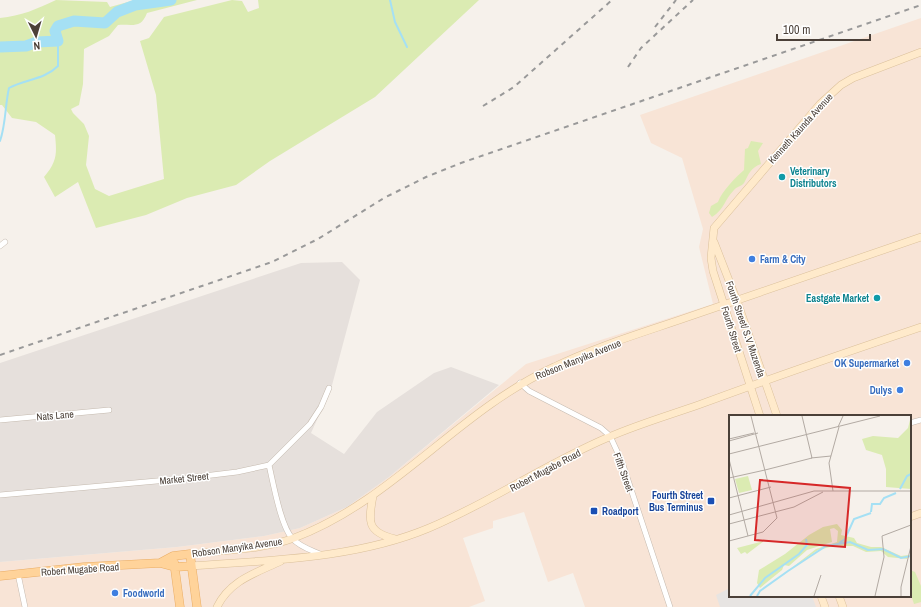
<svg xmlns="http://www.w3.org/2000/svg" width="921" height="607" viewBox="0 0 921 607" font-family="'Archivo Narrow',sans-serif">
  <rect width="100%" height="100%" fill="#f6f1eb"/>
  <path fill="#f8e4d6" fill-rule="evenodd" d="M 921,18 L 921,607 L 585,607 L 573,573 L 548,582 L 524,512 L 493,521 L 493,528 L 463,538 L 485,601 L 469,607 L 0,607 L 0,562 L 177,547 L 264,536 L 300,528 L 347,507 L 389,477 L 526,364 L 713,304 L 699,247 L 703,229 L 682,158 L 651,143 L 640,115 ZM 730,416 L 910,416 L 910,596 L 730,596 Z"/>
  <path fill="#e6e0dc" d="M 342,262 L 360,280 L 331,389 L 311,433 L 344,454 L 377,412 L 434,373 L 451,367 L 499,385 L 389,477 L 347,507 L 300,528 L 264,536 L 177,547 L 0,562 L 0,363 L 301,263 Z"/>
  <path fill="#dbebb2" d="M 56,0 L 107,2 L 110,7 L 135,0 L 197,0 L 147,13 C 141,29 133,24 118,25 L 109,36 L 84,49 L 83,84 L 79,105 L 71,109 L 73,113 L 84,124 L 89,136 L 86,165 L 95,189 L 109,196 L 164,179 L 156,95 L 140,41 L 149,38 L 164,17 L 232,0 L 242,1 L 248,12 L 259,8 L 258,0 L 479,0 L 375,97 L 270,161 L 236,185 L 187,198 L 146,215 L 96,228 L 78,182 L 55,197 L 44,177 C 57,162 57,154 55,135 L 36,122 L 12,118 L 2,105 L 0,105 L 0,18 C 21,16 37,9 56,0 Z
    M 751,141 L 763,143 L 758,151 L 761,164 C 750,168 749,174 744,183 C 742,186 736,187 734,190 C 724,200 725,209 712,217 L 709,213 L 711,206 L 718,202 C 722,191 735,178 744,170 L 745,149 L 748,148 Z
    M 910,570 L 915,572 L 921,586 L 921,602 L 914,604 L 910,592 Z"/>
  <path fill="#e7e4e2" d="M 730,588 L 730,596 L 812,596 L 816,607 L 720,607 L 716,595 Z"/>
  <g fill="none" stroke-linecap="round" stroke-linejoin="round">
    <path stroke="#a5e0f4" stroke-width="2" d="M 390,0 L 395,22 L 407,47
      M 0,141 C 6,124 5,105 9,88 C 25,79 44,80 58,66 L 58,41"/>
    <path stroke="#a5e0f4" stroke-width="11" d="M 0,47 L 26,46 L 37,42 L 58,41 L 55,31 L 58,26 L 74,21 L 105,23 L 117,12 L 135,5 L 171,0"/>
    <defs>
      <path id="street" d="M 0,246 L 5,242
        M 520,383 L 529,391 L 601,428 L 610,436 L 622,462 L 670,607
        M 0,420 L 109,410
        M 910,423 L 921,420
        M 269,465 C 273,482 281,528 293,539 C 300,547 311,550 320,554
        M 0,495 L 179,479 L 237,472 L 269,465 L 310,424 L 321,407 L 329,388
        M 18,574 L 25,607"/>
      <path id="secondary" d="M 714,242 L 737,301 L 777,416
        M 760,416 L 713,271 L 711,258 L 714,228 L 820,104 L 841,85 L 853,78 L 921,52
        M 373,496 C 368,522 367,532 395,539
        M 910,517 L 921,513
        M 190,554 C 223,550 262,550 294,538 C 393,501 458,411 554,367 C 597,346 645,332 691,316 C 767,290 844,264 921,237
        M 191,566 C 270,560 355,559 429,528 C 491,502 547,463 609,437 C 639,424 670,415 701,404 C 774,377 847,352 921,327
        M 821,596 L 825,607
        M 839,596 L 843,607
        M 217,607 C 230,580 256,573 281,561"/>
      <path id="primary" d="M 174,562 L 180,607
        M 160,563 L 173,556 L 190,554 L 197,607
        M 0,576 L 84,567 L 160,563 L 175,567 L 191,566"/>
    </defs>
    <use href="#street" stroke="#c5baaf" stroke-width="6"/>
    <use href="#secondary" stroke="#dbc09b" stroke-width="8"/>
    <use href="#primary" stroke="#eaad65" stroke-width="9"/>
    <use href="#street" stroke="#fff" stroke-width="5"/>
    <use href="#secondary" stroke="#ffeacb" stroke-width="7"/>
    <use href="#primary" stroke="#ffd39a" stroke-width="8"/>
    <path stroke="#999" stroke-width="2" stroke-dasharray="5 5" stroke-linecap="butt" d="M 655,27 L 676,0
      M 628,67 L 641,48 L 693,0
      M 483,106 L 514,87 L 612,0
      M 0,355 L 272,262 L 318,239 L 384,198 L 426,177 L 461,163 L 921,5"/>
  </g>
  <g fill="#0f9aa8" stroke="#fff" stroke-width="1.5">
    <circle cx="782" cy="177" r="4"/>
    <circle cx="877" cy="298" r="4"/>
  </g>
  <g fill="#3f7fe0" stroke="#fff" stroke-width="1.5">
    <circle cx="752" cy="259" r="4"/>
    <circle cx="907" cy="363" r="4"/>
    <circle cx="900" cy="390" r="4"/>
    <circle cx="115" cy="593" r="4"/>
  </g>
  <g fill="#1a4fb4" stroke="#fff" stroke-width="1.5">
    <rect x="707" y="497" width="8" height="8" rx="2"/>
    <rect x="590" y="507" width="8" height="8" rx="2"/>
  </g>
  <g text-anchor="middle" stroke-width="3" stroke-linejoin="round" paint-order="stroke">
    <g font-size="10" fill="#4b4038" stroke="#fff">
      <text transform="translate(800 128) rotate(-48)" y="4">Kenneth Kaunda Avenue</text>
      <text transform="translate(732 329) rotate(73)" y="4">Fourth Street</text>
      <text transform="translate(746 329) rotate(71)" y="4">Fourth Street/ S.V Muzenda</text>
      <text transform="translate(578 359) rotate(-22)" y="4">Robson Manyika Avenue</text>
      <text transform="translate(55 415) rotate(-5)" y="4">Nats Lane</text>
      <text transform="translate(545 470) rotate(-28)" y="4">Robert Mugabe Road</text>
      <text transform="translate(624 472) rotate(70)" y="4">Fifth Street</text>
      <text transform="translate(184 478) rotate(-6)" y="4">Market Street</text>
      <text transform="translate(237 547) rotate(-8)" y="4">Robson Manyika Avenue</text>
      <text transform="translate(80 569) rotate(-4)" y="4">Robert Mugabe Road</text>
    </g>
    <g font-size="10" font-weight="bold" fill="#0d838f" stroke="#fff" text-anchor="start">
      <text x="790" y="175">Veterinary<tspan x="790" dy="12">Distributors</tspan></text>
      <text x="869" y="302" text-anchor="end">Eastgate Market</text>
    </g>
    <g font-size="10" font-weight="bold" fill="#366cbe" stroke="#fff" text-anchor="start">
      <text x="760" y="263">Farm &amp; City</text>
      <text x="899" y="367" text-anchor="end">OK Supermarket</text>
      <text x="892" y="394" text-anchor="end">Dulys</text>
      <text x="123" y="597">Foodworld</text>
    </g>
    <g font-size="10" font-weight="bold" fill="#164399" stroke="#fff" text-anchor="end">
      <text x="703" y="499">Fourth Street<tspan x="703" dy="12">Bus Terminus</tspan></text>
      <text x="602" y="515" text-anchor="start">Roadport</text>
    </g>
  </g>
  <g transform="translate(729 415)">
    <rect width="182" height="182" fill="#f6f1eb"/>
    <path d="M 182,1 L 182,74 L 157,72 L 157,54 L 153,40 L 137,35 L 133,24 L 144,21 L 169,23 L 179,13 ZM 19,61 L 23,75 L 10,78 L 6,64 ZM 108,109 L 113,115 L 112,120 L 125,123 L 128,128 L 142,132 L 152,132 L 172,141 L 179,140 L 178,144 L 159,142 L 152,136 L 137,137 L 124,131 L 105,131 L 89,135 L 60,155 L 87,134 L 108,127 L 109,116 L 105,113 L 101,114 L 103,127 L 78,135 L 60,151 L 55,150 L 53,155 L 31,173 L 28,168 L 30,155 L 56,139 L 80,120 L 94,112 ZM 35,126 L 18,139 L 16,137 L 12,139 L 8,133 Z" fill="#dbebb2"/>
    <path fill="none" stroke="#a5e0f4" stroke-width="2" d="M 171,74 L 178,61 L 182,59M 142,97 L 143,89 L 151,89 L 155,83 L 167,78M 110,128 L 116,124 L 125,104 L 142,98M 21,181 L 36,163 L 70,139 L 78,130 L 77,124M 28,181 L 31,176 L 59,156 L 97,131 L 121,127 L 139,135 L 154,134 L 172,143 L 182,141"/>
    <path fill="none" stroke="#b2aaa3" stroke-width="1" d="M 22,1 L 48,103M 73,1 L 83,43M 109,12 L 114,1M 0,24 L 25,18M 0,26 L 29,18M 0,39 L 151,1M 82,43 L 102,41M 0,44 L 19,121M 36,55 L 83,43M 0,63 L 36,55M 104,76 L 100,48 L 110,12M 0,83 L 42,72M 0,100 L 85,76 L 182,76M 0,109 L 65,92 L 94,77M 0,126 L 34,117 L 48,103M 85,181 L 92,160M 146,181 L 155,142 L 153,121 L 182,110M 172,181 L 172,172 L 182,131"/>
    <path fill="#d62828" fill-opacity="0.15" stroke="#d62828" stroke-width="2" d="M 31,65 L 121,73 L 116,132 L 26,125 Z"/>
    <rect width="182" height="182" fill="none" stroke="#4b4038" stroke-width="2"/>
  </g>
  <g transform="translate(36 36) rotate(175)" stroke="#ffffff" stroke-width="3" paint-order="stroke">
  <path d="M0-3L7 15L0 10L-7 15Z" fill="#4b4038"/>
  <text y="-6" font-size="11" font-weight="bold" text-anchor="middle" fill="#4b4038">N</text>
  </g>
  <path d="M777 34v6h93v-6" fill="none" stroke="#4b4038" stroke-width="2"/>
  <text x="783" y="34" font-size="12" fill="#4b4038" stroke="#ffffff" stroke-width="3" paint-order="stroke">100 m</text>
</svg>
